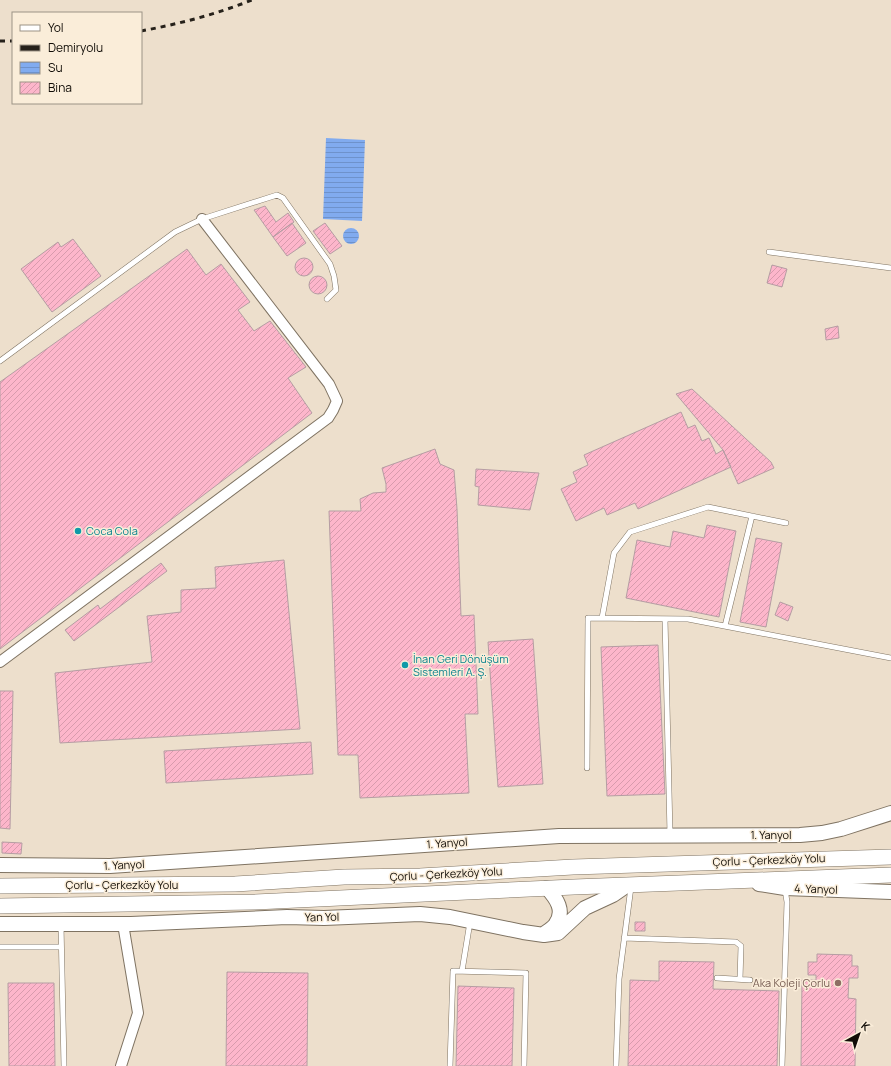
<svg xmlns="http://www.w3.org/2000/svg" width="891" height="1066" viewBox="0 0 891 1066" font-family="Manrope,sans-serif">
  <defs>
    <pattern id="water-rules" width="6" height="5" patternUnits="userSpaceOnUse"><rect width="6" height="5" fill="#81abef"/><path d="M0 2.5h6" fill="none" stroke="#6e92cb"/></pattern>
    <pattern id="building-hatch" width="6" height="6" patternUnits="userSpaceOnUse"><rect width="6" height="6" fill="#fdb6cb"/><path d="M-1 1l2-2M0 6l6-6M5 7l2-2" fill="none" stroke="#d89bad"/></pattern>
  </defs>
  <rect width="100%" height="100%" fill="#eddfcc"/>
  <path fill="url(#water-rules)" d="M 326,138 L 365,140 L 362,221 L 323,219 Z
    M343 236a8 8 0 1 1 16 0a8 8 0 1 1-16 0Z"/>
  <path fill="url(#building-hatch)" stroke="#b59da3" d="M 265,206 L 276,222 L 288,213 L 294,222 L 273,237 L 254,210 Z
    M 292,223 L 306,243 L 287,256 L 273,237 Z
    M 325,223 L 342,246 L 330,254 L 313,231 Z
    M 73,239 L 101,276 L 52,312 L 21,269 L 58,242 L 61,247 Z
    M 187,249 L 206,275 L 221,264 L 250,302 L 238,310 L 254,331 L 270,321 L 306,367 L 288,378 L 312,413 L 0,649 L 0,382 Z
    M295 267a9 9 0 1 1 18 0a9 9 0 1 1-18 0Z
    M 772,265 L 787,269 L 782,287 L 767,283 Z
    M309 285a9 9 0 1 1 18 0a9 9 0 1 1-18 0Z
    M 838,326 L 839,338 L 826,340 L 825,329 Z
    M 692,389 L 771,462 L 774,468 L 738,484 L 723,450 L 676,394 Z
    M 681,412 L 688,428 L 695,425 L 702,441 L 709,438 L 716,454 L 723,450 L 731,467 L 638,509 L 635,503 L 607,515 L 604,508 L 576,521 L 561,489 L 577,482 L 573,472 L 588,465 L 584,455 Z
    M 435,449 L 440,464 L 454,470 L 457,509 L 461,616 L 474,615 L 478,714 L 465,714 L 469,793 L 360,798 L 358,755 L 338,755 L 329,511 L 361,511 L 360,499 L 373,493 L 386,492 L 386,484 L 382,468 Z
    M 476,469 L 539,473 L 530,510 L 478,505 L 479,487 L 475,486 Z
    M 707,525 L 736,531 L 719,617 L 626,598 L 637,540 L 670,547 L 673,531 L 704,538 Z
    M 756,538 L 782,543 L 766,627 L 740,622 Z
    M 284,560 L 300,729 L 60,743 L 55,673 L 152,662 L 147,616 L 181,612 L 181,590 L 216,588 L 215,567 Z
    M 161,563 L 167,571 L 74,641 L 65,630 L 98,605 L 100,609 Z
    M 780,602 L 793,607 L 788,621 L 775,615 Z
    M 533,639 L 543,784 L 498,787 L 488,642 Z
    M 658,645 L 665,794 L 607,796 L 601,647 Z
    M 0,691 L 13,691 L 10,829 L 0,828 Z
    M 311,742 L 313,774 L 166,783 L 164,751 Z
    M 2,842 L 22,843 L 21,854 L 2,853 Z
    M 635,922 L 645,922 L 645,931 L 635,931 Z
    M 817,954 L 852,955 L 852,966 L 858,966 L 858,978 L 849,978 L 848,998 L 856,999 L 855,1066 L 801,1066 L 802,980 L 816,980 L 816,975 L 808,975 L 808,962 L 817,962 Z
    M 659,961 L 714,962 L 713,989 L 779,991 L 777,1066 L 628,1066 L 630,980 L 659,981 Z
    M 227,972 L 308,973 L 307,1066 L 226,1066 Z
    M 8,983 L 54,983 L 55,1066 L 9,1066 Z
    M 458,986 L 514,988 L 512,1066 L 456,1066 Z"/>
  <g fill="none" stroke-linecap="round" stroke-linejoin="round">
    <defs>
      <path id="lane" d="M 769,252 L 891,268
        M 0,361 L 175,232 L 202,219 L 277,195 L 283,198 L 330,264 L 334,276 L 336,290 L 327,299
        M 602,618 L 614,553 L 630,532 L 708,507 L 786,523
        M 665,619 L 670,834
        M 725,626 L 752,516
        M 587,768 L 588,618 L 688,619 L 891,658
        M 61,925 L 64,1066
        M 624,938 L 736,942 L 741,946 L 740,979
        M 0,947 L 61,947
        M 462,971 L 470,922
        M 717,978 L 750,980
        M 450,1066 L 453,971 L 526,973 L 524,1066
        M 616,1066 L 619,979 L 631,887
        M 782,1066 L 787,902 L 785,889"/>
      <path id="street" d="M 0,662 L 328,418 L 333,410 L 337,401 L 329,384 L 202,219
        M 121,1066 L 138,1013 L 123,924"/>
      <path id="secondary" d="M 0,865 L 110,866 L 559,836 L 800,835 L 822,833 L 841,829 L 891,813
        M 759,884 L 785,888 L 891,892
        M 0,924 L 131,924 L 287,917 L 324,918 L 420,914 L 450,917 L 523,932 L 544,935 L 558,933 L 585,908 L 613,895 L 626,886
        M 545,933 C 548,931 553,928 555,925 C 566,911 556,898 547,888"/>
      <path id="primary" d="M 0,886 L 235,884 L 344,877 L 420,876 L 573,867 L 891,857
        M 0,906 L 255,902 L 574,887 L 891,875"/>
    </defs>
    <use href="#lane" stroke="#7f7362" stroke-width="6"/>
    <use href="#street" stroke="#7f7362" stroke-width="12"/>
    <use href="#secondary" stroke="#7f7362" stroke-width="16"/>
    <use href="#primary" stroke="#7f7362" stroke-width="16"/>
    <use href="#lane" stroke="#fff" stroke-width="5"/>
    <use href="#street" stroke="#fff" stroke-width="10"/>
    <use href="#secondary" stroke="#fff" stroke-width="14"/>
    <use href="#primary" stroke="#fff" stroke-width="15"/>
    <path stroke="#26211a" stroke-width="3" stroke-dasharray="5 5" stroke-linecap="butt" d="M 141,31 C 179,24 217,14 252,0
      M 0,41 L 13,41"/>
  </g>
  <g fill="#0f9aa8" stroke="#faedd9" stroke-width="1.5">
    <circle cx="78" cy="531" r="4"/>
    <circle cx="405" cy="665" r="4"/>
  </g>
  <circle fill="#8d6e63" stroke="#faedd9" stroke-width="1.5" cx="838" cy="983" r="4"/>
  <g text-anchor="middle" stroke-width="3" stroke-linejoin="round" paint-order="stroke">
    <g font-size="11" fill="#0d838f" stroke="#faedd9" text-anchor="start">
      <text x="86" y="535">Coca Cola</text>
      <text x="413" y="663">İnan Geri Dönüşüm<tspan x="413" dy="13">Sistemleri A. Ş.</tspan></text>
    </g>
    <g font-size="11" fill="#100c06" stroke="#faedd9">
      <text x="771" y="839">1. Yanyol</text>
      <text transform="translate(447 843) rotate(-4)" y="4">1. Yanyol</text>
      <text transform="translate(769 860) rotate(-2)" y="4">Çorlu - Çerkezköy Yolu</text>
      <text transform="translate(124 865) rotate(-3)" y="4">1. Yanyol</text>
      <text transform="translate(446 874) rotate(-3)" y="4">Çorlu - Çerkezköy Yolu</text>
      <text x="122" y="889">Çorlu - Çerkezköy Yolu</text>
      <text transform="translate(816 889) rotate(2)" y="4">4. Yanyol</text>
      <text transform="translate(322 917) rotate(-1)" y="4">Yan Yol</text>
    </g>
    <g font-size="11" fill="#785e54" stroke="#faedd9" text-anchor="end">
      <text x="830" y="987">Aka Koleji Çorlu</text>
    </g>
  </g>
  <rect x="12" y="12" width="130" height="92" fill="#faedd9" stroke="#9c9385"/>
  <rect x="20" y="25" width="20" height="6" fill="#ffffff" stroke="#9c9385"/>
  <text x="48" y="32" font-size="12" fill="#100c06">Yol</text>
  <rect x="20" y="45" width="20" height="6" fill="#26211a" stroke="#9c9385"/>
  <text x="48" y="52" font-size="12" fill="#100c06">Demiryolu</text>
  <rect x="20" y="62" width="20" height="12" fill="url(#water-rules)" stroke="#9c9385"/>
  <text x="48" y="72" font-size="12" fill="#100c06">Su</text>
  <rect x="20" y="82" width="20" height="12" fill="url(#building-hatch)" stroke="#9c9385"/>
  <text x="48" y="92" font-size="12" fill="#100c06">Bina</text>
  <g transform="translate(859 1034) rotate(40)" stroke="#faedd9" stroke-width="3" paint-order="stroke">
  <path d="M0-3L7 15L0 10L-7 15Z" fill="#100c06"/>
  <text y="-6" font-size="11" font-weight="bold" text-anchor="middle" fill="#100c06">K</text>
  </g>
</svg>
